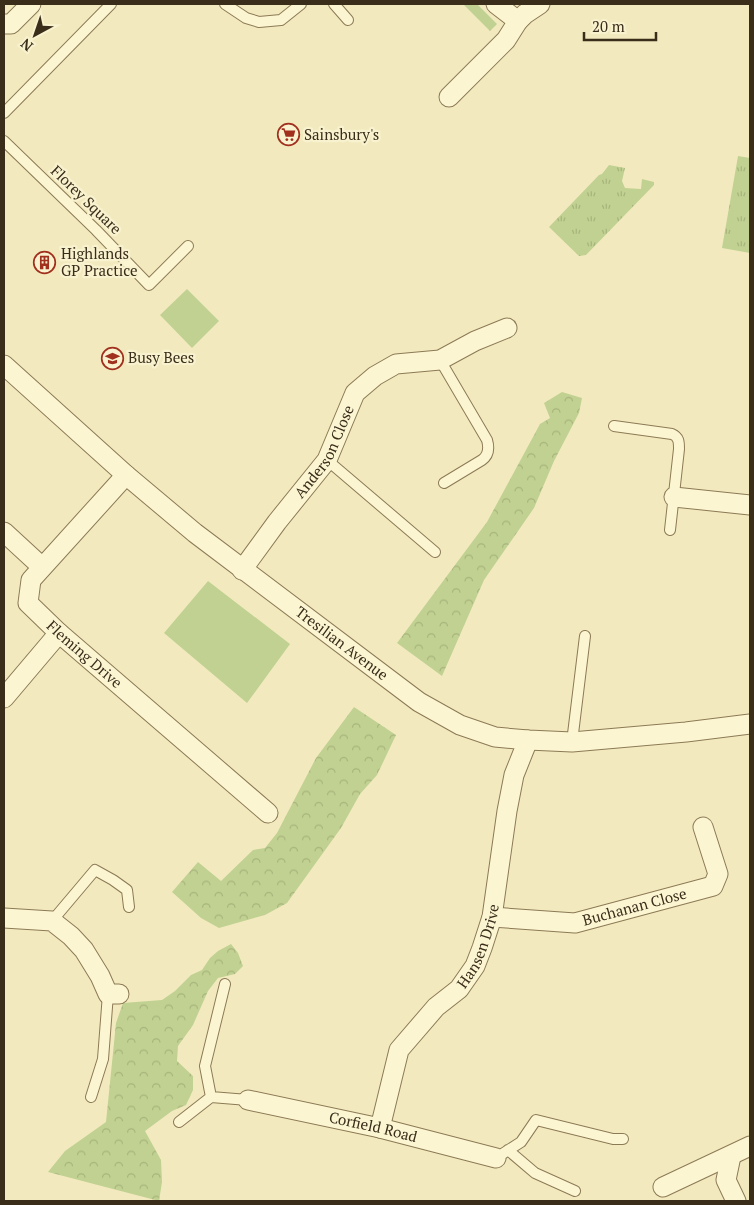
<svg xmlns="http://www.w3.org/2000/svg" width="754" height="1205" viewBox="0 0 754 1205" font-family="'PT Serif',serif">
  <defs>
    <pattern id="grass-tufts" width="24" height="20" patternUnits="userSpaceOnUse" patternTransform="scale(1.25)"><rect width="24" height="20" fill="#c1d191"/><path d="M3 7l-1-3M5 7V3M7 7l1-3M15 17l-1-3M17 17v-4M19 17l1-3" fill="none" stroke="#a7b47c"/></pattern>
    <pattern id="forest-crowns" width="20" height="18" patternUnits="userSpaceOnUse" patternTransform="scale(1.25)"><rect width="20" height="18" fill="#c1d191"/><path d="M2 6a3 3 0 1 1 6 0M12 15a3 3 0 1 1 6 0" fill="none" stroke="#a7b47c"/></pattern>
  </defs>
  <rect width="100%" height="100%" fill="#f2eabe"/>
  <path fill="url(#grass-tufts)" d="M 463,4 L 477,4 L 497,24 L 490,31 Z
    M 738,156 L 750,158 L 750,253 L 722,248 Z
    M 609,165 L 625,168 L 622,181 L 625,188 L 641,189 L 642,179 L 654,182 L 654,185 L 586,255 L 579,256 L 549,227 L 599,175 L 602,174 Z"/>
  <path fill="url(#forest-crowns)" d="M 562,392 L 582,398 L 579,413 L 554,461 L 534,508 L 484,580 L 442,676 L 397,643 L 487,522 L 540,424 L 550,418 L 544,403 Z
    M 354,707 L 396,735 L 377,775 L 360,794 L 341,828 L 287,903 L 265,915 L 219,928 L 201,918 L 172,892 L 198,862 L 221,881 L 253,850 L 265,848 L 277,833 L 316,758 Z
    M 231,944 L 238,953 L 243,966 L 235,974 L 218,978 L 208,991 L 193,1025 L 178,1046 L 177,1061 L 193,1076 L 193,1090 L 186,1105 L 172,1111 L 145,1131 L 161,1160 L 162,1182 L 159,1201 L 48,1172 L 65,1151 L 106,1122 L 116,1023 L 123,1003 L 162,1000 L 175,991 L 191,975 L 202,970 L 210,958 L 218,951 Z"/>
  <path fill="#c1d191" d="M 187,289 L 219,321 L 192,348 L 160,315 Z
    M 208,581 L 290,644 L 247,703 L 164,633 Z"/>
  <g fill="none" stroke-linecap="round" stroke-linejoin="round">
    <defs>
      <path id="service" d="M 225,4 L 246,18 L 259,22 L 281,20 L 301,4
        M 334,4 L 348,20
        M 4,113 L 111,4
        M 4,141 L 96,230 L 149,285 L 188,246
        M 440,360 L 487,440 C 489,447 489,455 482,460 L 444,483
        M 614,426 L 672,434 C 679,437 679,442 679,449 L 670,530
        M 327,460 L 435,552
        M 572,742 L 585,636
        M 52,921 L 95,870 L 113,880 L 127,890 L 129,907
        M 91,1097 L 103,1059 L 108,994
        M 211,1097 L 205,1066 L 225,984
        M 179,1122 L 211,1097 L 248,1100
        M 508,1150 L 535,1173 L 575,1191
        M 496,1158 L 521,1142 L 536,1120 L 613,1139 L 623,1139"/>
      <g id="minor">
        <path d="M 518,21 L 525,14 L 540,4"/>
        <path d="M 4,24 L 11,24 L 31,4"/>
        <path d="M 449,97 L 506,40 L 518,21 L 496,4"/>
        <path id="s1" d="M 4,365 L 126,475 L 195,533 L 419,702 L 460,725 L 495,737 L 528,740 L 572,742 L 686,732 L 750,724"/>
        <path id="s2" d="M 126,475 L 31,580 L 28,603 L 59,633 L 268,813"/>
        <path d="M 674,497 L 750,505"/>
        <path d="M 4,532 L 42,567"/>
        <path id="s3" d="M 242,570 L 277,522 L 327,460 L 355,393 L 375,376 L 396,364 L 440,360 L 475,341 L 507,328"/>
        <path d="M 4,698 L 59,633"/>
        <path id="s4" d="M 492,917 L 575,923 L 713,886 L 718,874 L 703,827"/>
        <path d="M 4,918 L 52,921 L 71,936 L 84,950 L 100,976 L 108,994 L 119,994"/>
        <path id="s5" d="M 248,1100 L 380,1128 L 496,1158"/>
        <path id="s6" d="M 380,1128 L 399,1050 L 436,1007 L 459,989 L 475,966 L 482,948 L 492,917 L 507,811 L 514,775 L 528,740"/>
        <path d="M 731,1156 L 726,1180 L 736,1201"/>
        <path d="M 663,1187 L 750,1146"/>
      </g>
    </defs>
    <use href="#service" stroke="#8c7a55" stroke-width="12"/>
    <use href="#minor" stroke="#8c7a55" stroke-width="21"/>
    <use href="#service" stroke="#fcf5d2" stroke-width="10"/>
    <use href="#minor" stroke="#fcf5d2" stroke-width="19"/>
  </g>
  <defs>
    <symbol id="supermarket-ring" viewBox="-11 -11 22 22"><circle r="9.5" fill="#f9f2cf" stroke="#a1301f" stroke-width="1.5"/><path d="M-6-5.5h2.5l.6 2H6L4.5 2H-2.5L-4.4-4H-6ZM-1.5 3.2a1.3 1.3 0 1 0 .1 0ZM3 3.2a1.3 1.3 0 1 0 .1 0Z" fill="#a1301f"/></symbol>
    <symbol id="building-ring" viewBox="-11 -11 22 22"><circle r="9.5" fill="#f9f2cf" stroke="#a1301f" stroke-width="1.5"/><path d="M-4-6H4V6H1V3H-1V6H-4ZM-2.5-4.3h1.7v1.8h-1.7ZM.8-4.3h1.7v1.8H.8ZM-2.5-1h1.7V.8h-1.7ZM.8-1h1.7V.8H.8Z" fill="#a1301f"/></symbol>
    <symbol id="school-ring" viewBox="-11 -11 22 22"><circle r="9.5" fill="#f9f2cf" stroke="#a1301f" stroke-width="1.5"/><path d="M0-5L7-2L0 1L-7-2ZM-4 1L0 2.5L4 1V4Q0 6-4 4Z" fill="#a1301f"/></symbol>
  </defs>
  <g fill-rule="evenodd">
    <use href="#supermarket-ring" x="276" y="122" width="25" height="25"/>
    <use href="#building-ring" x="32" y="250" width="25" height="25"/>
    <use href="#school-ring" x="100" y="346" width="25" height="25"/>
  </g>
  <g text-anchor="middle" stroke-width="4.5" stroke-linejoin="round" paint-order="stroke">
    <g font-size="15" fill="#3a2e1b" stroke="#f9f2cf" text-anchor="start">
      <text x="304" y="140">Sainsbury's</text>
      <text x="61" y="259">Highlands<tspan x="61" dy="17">GP Practice</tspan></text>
      <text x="128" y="363">Busy Bees</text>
    </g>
    <g font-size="15" fill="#3a2e1b" stroke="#f9f2cf">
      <text transform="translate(86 200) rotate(44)" y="5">Florey Square</text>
      <text dy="5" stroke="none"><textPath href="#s3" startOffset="145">Anderson Close</textPath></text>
      <text dy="5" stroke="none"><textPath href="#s1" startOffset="438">Tresilian Avenue</textPath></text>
      <text dy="5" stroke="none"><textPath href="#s2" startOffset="241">Fleming Drive</textPath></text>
      <text dy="5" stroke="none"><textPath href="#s4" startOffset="145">Buchanan Close</textPath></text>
      <text dy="5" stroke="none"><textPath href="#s6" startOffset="214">Hansen Drive</textPath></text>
      <text dy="5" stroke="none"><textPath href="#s5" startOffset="128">Corfield Road</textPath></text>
    </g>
  </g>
  <rect width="754" height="1205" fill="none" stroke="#3a2e1b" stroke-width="10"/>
  <g transform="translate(35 35) rotate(220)" stroke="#f9f2cf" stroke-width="4" paint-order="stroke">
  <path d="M0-4L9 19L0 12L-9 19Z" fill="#3a2e1b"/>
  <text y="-8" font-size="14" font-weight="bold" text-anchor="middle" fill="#3a2e1b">N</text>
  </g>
  <path d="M584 32v8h72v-8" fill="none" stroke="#3a2e1b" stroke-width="2.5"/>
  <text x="592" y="32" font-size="15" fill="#3a2e1b" stroke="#f9f2cf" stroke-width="4" paint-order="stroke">20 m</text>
</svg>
